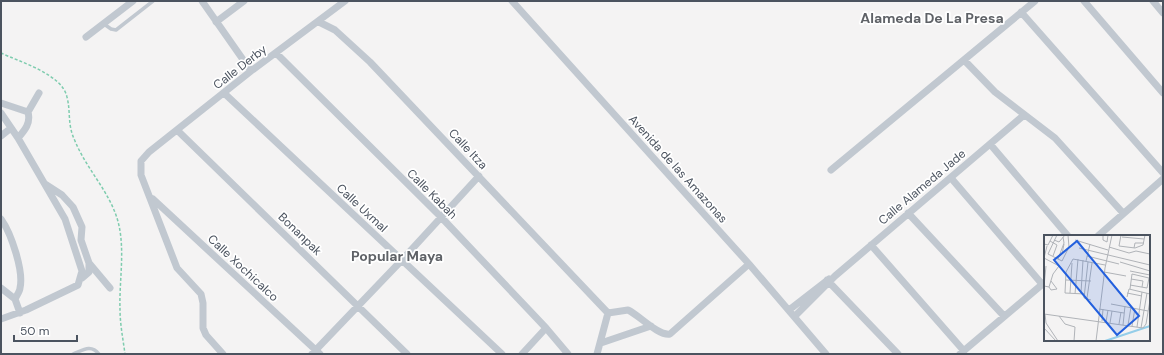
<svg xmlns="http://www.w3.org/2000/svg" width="1164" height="355" viewBox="0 0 1164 355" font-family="'DM Sans',sans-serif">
  <rect width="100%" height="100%" fill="#f4f3f3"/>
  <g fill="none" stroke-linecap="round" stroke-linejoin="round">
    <path stroke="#7eccae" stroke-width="1.5" stroke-dasharray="3 2" stroke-linecap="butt" d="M 1,53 C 20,62 62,74 67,97 C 71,113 67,124 75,141 C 86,168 108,190 117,218 C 126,247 119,279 120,309 C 120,324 123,339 125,354"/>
    <path stroke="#c1c8d0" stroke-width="3.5" d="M 104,24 L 111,29 L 116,30 L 153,1
      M 73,354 C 83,350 91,344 99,354"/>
    <path stroke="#c1c8d0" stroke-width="7" d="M 202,1 L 251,71
      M 512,1 L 749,264 L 826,354
      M 1084,1 L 1163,93
      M 1153,1 L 1163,13
      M 1021,12 L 1163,173
      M 216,22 L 244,1
      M 319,22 L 335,30 L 370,62 L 608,313 L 597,354
      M 86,37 L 133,1
      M 276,53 L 441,217 L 546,328 L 568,354
      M 964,60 L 995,92 L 1055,138 L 1123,213
      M 224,93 L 502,354
      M 1,103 L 28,112
      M 1,113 L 18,138 L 65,219 L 82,271 L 78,285 L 26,310 L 1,319
      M 177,130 L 407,354
      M 1,136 L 11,128
      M 18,138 C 25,130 31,123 28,112 L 39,93
      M 990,144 L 1068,236
      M 831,170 L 1035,1
      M 951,178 L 1042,284
      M 45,184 L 62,195 L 73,207 L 82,227 L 81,240 L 89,263 L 110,288
      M 153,199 L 320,354
      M 908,213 L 1004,316
      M 1,219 C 11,233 24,271 20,288 C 20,291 17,295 15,299
      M 1098,236 L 1163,179
      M 871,245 L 964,351
      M 82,278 L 89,272 L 89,263
      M 827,280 L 898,354
      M 1,288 L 15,299 L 20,313
      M 789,310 L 829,279
      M 608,313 L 628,310 C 639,315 658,336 670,334 L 749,264
      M 795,316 L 835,276 L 1024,115
      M 601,343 L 651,326
      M 223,354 L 206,335 L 203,328 L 203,303 L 201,294 L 177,268 L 141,175 L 141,161 L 149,152 L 251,71 L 345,1
      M 312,354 L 401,261 L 479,176
      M 522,354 L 546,328
      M 960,354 L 1045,282"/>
  </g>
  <g text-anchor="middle" stroke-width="3.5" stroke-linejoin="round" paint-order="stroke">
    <g font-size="12" fill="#4b535f" stroke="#fff">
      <text transform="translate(240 67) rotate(-38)" y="4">Calle Derby</text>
      <text transform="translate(468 149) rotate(47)" y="4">Calle Itza</text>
      <text transform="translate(678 169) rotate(48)" y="4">Avenida de las Amazonas</text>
      <text transform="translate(922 187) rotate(-40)" y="4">Calle Alameda Jade</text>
      <text transform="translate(432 194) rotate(45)" y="4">Calle Kabah</text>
      <text transform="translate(362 208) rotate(43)" y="4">Calle Uxmal</text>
      <text transform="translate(300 234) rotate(44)" y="4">Bonanpak</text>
      <text transform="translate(243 268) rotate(43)" y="4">Calle Xochicalco</text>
    </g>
    <g font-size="14" font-weight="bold" fill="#5f6267" stroke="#fff">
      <text x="932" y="23">Alameda De La Presa</text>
      <text x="397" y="261">Popular Maya</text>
    </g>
  </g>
  <g transform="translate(1044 235)">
    <rect width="106" height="106" fill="#f4f3f3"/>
    <path fill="none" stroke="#94cee9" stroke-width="2" d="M 61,106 L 106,91"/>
    <path fill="none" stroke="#b0b3b8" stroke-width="1" d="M 13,0 L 4,19 L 18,26 L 25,12 L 24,0M 59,0 L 59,5 L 63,7 L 64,0M 77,0 L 75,11 L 91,13 L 99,10 L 101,0M 78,2 L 100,4M 10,5 L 15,7 L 21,0M 31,5 L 64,15M 6,6 L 13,10 L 9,21M 0,9 L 4,10 L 9,0M 65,12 L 85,18 L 92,16 L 106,19M 35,13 L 106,30M 90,13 L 91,8 L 100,8M 43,21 L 75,29M 0,23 L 15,31 L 9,39 L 5,52 L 0,51M 0,23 L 3,11M 14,23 L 18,19 L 20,9M 14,24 L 20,8 L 19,2M 42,26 L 46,9M 44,27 L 40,63 L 47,65M 76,27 L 106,36M 86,36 L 106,40M 60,37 L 82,41M 88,39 L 105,43M 87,44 L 99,46 L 98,52M 22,45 L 47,46M 86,50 L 103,53 L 105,43M 0,51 L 2,31M 5,52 L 7,55 L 13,54 L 7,46M 86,54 L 88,39M 26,58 L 28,28M 37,58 L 39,25M 83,58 L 98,61M 31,59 L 34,24M 41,59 L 21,58 L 22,37 L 29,24 L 61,30M 83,62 L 85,54 L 106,59M 43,63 L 48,28M 67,69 L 104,76M 55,74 L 80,78M 0,79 L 99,93 L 102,89 L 106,65M 1,79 L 2,88 L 14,106M 15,81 L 21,89 L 31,92 L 30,106M 58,86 L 59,74M 62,87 L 64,75M 66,88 L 68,76M 75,89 L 77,77M 79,90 L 81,71M 84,90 L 87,72M 88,91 L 91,73M 93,92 L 98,57M 0,93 L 12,106M 97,93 L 103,58M 52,106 L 61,33 L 68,0"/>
    <path fill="#2360de" fill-opacity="0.15" stroke="#2360de" stroke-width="2" d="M 33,6 L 95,81 L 73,100 L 10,25 Z"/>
    <rect width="106" height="106" fill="none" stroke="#4b535f" stroke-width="2"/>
  </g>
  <rect width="1164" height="355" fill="none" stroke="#4b535f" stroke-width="4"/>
  <path d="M14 335v6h63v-6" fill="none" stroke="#4b535f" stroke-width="2"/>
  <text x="20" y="335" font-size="12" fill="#4b535f" stroke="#ffffff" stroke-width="3" paint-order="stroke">50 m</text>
</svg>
